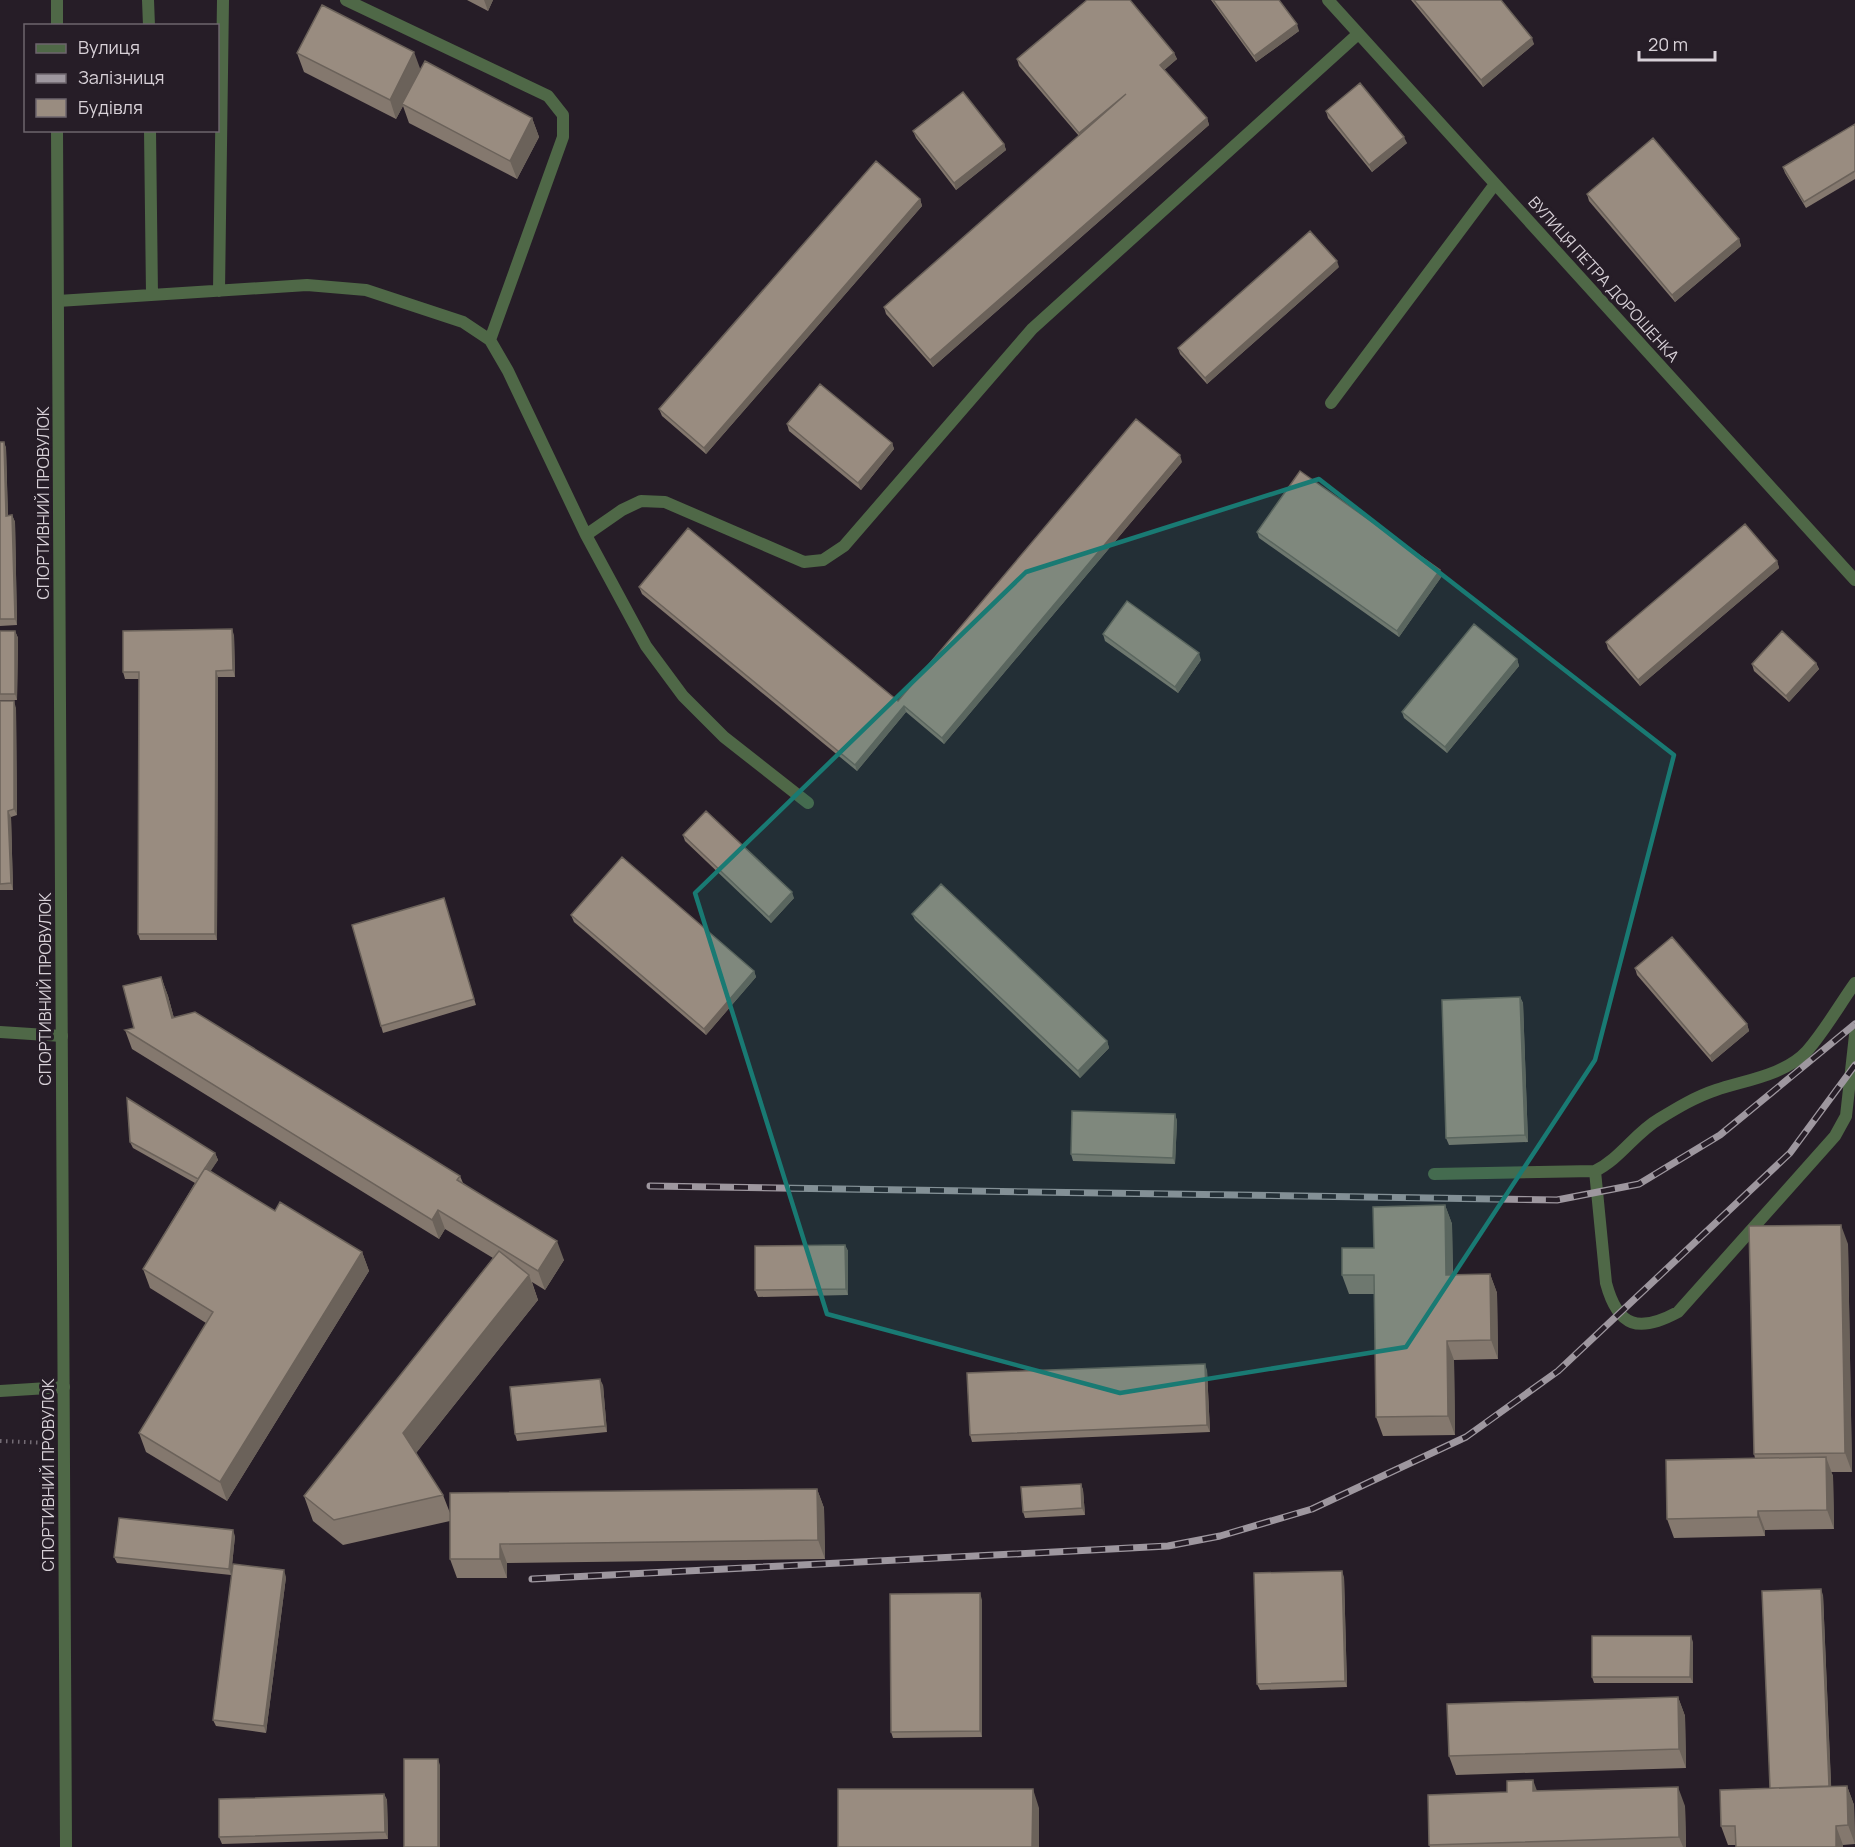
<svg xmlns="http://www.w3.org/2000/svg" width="1855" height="1847" viewBox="0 0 1855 1847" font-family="Manrope,sans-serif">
  <rect width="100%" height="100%" fill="#261d27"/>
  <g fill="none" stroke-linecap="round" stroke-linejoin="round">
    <path stroke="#746c75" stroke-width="4" stroke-dasharray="1.5 4.5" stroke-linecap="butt" d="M 0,1441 L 47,1443"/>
    <path stroke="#4f6847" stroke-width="12" d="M 148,0 L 149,26
      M 346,0 L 548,96 L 563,115 L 563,137 L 490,340
      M 1328,0 L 1855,580
      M 150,130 L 152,295
      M 219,291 L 223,0
      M 58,301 L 307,285 L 366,290 L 463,322 L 490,340 L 508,371 L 586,535 L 646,646 L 683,696 L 724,737 L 808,803
      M 1331,403 L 1495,184
      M 586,535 L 622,510 L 641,501 L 665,502 L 804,562 L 823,560 L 844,546 L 1032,329 L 1358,34
      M 0,1032 L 62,1036
      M 1595,1171 L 1606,1283 C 1618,1328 1639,1333 1678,1312 L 1835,1136 L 1846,1116 L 1855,1035
      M 1434,1174 L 1595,1171 C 1620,1159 1635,1133 1659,1119 C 1677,1108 1695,1097 1716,1090 C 1746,1080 1785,1075 1807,1051 C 1824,1032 1840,1004 1855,983
      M 0,1391 L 64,1387"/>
    <path stroke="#4f6847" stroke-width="12" d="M 57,0 L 57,26
      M 57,130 L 66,1847"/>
    <defs>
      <path id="rail" d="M 650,1186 L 1557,1200 L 1639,1184 L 1720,1135 L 1855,1024
        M 532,1579 L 1168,1546 L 1220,1536 L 1312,1509 L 1466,1437 L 1558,1371 L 1790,1153 L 1855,1065"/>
    </defs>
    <use href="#rail" stroke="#9e979f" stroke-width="7"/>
    <use href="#rail" stroke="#261d27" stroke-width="4.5" stroke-dasharray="14" stroke-linecap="butt"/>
  </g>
  <path fill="#84786e" d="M 467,0 L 493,0 L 488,11 Z
    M 1211,0 L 1279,0 L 1299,31 L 1256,62 Z
    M 1411,0 L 1501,0 L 1534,44 L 1483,87 Z
    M 297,53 L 421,70 L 532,118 L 539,137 L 517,179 L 409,123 L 403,106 L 396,119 L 304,72 Z
    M 1174,53 L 1177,59 L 1164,70 L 1207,118 L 1209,125 L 933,367 L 886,314 L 884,307 L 1079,136 L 1019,66 L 1017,59 Z
    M 1326,111 L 1407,143 L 1372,172 L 1328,118 Z
    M 1855,124 L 1855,179 L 1806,208 L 1785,173 L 1783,167 Z
    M 913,131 L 1004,144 L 1006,150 L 956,190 L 916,138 Z
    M 1587,194 L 1739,239 L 1741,246 L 1675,302 L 1589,201 Z
    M 920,199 L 922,206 L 706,454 L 662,416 L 659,409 Z
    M 1339,267 L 1207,384 L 1180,354 L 1178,348 Z
    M 787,424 L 892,443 L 894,449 L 861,490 L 789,431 Z
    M 0,442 L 4,442 L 6,448 L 8,516 L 12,515 L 15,522 L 17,625 L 0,626 Z
    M 1182,462 L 944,744 L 906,712 L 857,771 L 642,594 L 639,587 L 898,701 Z
    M 1257,532 L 1442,576 L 1399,637 L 1259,538 Z
    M 1777,561 L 1779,568 L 1640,686 L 1608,649 L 1606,642 Z
    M 0,631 L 15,631 L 18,638 L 17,700 L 0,700 Z
    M 1103,634 L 1201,660 L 1178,693 L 1105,641 Z
    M 234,635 L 235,677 L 218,677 L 217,940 L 140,940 L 138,934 L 139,679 L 125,679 L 123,672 Z
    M 1517,659 L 1519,666 L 1447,753 L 1404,718 L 1402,712 Z
    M 1816,663 L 1819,669 L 1789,702 L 1754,671 L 1752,664 Z
    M 0,701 L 16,708 L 17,815 L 11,817 L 13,890 L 0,890 Z
    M 683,835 L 794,898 L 771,923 L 685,841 Z
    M 444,898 L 476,1005 L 383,1033 L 381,1026 Z
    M 912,914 L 1107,1041 L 1109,1048 L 1080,1078 L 915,920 Z
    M 571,915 L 754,971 L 756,977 L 706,1035 L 574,922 Z
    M 1635,968 L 1747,1024 L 1749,1031 L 1712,1062 L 1637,975 Z
    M 161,977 L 168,996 L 174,1018 L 460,1176 L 463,1183 L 564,1260 L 545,1290 L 532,1282 L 538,1300 L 416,1453 L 443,1495 L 450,1513 L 817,1489 L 824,1508 L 825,1559 L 507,1563 L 507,1578 L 457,1578 L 450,1559 L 450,1521 L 343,1545 L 313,1521 L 304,1496 L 493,1258 L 445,1229 L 439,1239 L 132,1049 L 125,1030 L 134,1028 Z
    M 1520,997 L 1523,1003 L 1528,1142 L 1449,1145 L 1446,1138 Z
    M 1175,1114 L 1177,1121 L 1175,1164 L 1073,1161 L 1071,1154 Z
    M 130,1142 L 215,1153 L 218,1160 L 210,1171 L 275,1211 L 362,1252 L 369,1271 L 227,1501 L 146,1452 L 139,1433 L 206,1323 L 150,1288 L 143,1269 L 195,1183 L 133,1148 Z
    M 1445,1205 L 1452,1224 L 1453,1275 L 1490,1274 L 1497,1293 L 1498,1359 L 1454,1360 L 1455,1435 L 1383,1436 L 1376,1417 L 1375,1294 L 1349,1294 L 1342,1275 L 1374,1248 Z
    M 1848,1244 L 1852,1472 L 1831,1472 L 1833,1476 L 1834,1529 L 1765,1530 L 1765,1536 L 1674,1538 L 1667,1519 L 1755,1458 L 1754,1454 Z
    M 845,1245 L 848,1251 L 848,1295 L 758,1297 L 755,1290 Z
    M 1207,1370 L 1210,1432 L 972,1442 L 970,1435 Z
    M 603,1385 L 607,1432 L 517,1441 L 515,1434 Z
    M 1081,1484 L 1083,1490 L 1085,1515 L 1025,1518 L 1023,1512 Z
    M 235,1536 L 231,1575 L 117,1563 L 114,1557 Z
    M 286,1577 L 266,1733 L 216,1726 L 213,1720 Z
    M 1344,1577 L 1347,1687 L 1260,1690 L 1257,1684 Z
    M 1823,1595 L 1831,1786 L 1847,1786 L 1854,1805 L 1855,1844 L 1843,1845 L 1843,1847 L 1736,1847 L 1736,1845 L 1728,1845 L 1721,1826 L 1770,1788 Z
    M 982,1600 L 982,1737 L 893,1738 L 891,1732 Z
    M 1693,1642 L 1693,1683 L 1594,1683 L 1592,1677 Z
    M 1678,1697 L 1685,1716 L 1686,1768 L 1456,1775 L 1449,1756 Z
    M 1537,1791 L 1685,1806 L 1686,1847 L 1430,1847 L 1429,1845 Z
    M 384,1794 L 387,1800 L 388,1839 L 222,1844 L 219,1837 Z"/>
  <path fill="#6b625a" d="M 484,0 L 493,0 L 488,11 Z
    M 1297,24 L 1299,31 L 1256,62 L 1254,56 Z
    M 1532,38 L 1534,44 L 1483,87 L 1481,80 Z
    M 414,52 L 421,71 L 402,104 L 403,106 L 396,119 L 390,100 Z
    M 1174,53 L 1177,59 L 1162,72 L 1160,65 Z
    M 1126,94 L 1081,139 L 1079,133 Z
    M 532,118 L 539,137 L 517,179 L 510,161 Z
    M 1207,118 L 1209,125 L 933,367 L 930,360 Z
    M 1404,137 L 1407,143 L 1372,172 L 1369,165 Z
    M 1004,144 L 1006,150 L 956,190 L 954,183 Z
    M 920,199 L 922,206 L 706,454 L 704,448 Z
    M 1739,239 L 1741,246 L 1675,302 L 1672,295 Z
    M 1337,261 L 1339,267 L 1207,384 L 1205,378 Z
    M 4,442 L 6,448 L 8,522 L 6,516 Z
    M 892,443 L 894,449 L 861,490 L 858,483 Z
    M 1180,455 L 1182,462 L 944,744 L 942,738 Z
    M 12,515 L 15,522 L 17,625 L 15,619 Z
    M 1777,561 L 1779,568 L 1640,686 L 1638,680 Z
    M 1440,570 L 1442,576 L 1399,637 L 1397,631 Z
    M 232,629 L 234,635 L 235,677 L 233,670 Z
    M 15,631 L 18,638 L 17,700 L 15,694 Z
    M 1199,653 L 1201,660 L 1178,693 L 1175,687 Z
    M 1517,659 L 1519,666 L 1447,753 L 1445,747 Z
    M 1816,663 L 1819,669 L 1789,702 L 1786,696 Z
    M 216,671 L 218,677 L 217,940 L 215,934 Z
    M 14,701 L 16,708 L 17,815 L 14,809 Z
    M 904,706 L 906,712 L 857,771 L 855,765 Z
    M 8,811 L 11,817 L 13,890 L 11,883 Z
    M 792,892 L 794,898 L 771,923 L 769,917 Z
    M 754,971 L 756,977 L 706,1035 L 704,1029 Z
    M 161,977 L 168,996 L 179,1037 L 172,1018 Z
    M 1520,997 L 1523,1003 L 1528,1142 L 1525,1135 Z
    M 1747,1024 L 1749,1031 L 1712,1062 L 1710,1056 Z
    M 1107,1041 L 1109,1048 L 1080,1078 L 1078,1071 Z
    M 1175,1114 L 1177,1121 L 1175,1164 L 1173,1158 Z
    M 215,1153 L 218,1160 L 201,1186 L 199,1180 Z
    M 1445,1205 L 1452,1224 L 1453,1294 L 1446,1275 Z
    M 438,1210 L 445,1229 L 439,1239 L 432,1220 Z
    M 1841,1225 L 1848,1244 L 1852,1472 L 1845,1453 Z
    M 557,1241 L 564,1260 L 545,1290 L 538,1271 Z
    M 845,1245 L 848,1251 L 848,1295 L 846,1289 Z
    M 362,1252 L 369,1271 L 227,1501 L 220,1482 Z
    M 1490,1274 L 1497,1293 L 1498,1359 L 1491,1340 Z
    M 529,1275 L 538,1300 L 412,1458 L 403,1433 Z
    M 1447,1341 L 1454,1360 L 1455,1435 L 1448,1416 Z
    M 1205,1364 L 1207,1370 L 1210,1432 L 1207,1425 Z
    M 600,1379 L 603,1385 L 607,1432 L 605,1426 Z
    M 1826,1457 L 1833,1476 L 1834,1529 L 1827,1510 Z
    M 1081,1484 L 1083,1490 L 1085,1515 L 1082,1508 Z
    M 817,1489 L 824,1508 L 825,1559 L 818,1540 Z
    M 1758,1511 L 1765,1530 L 1765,1536 L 1758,1517 Z
    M 233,1530 L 235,1536 L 231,1575 L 229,1569 Z
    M 500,1544 L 507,1563 L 507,1578 L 500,1559 Z
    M 284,1570 L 286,1577 L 266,1733 L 264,1726 Z
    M 1342,1571 L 1344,1577 L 1347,1687 L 1345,1681 Z
    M 1821,1589 L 1823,1595 L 1832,1805 L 1829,1799 Z
    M 980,1593 L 982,1600 L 982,1737 L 980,1731 Z
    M 1691,1636 L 1693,1642 L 1693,1683 L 1690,1677 Z
    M 1678,1697 L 1685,1716 L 1686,1768 L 1679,1749 Z
    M 438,1759 L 440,1765 L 440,1847 L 438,1847 Z
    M 1533,1780 L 1540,1799 L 1533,1791 Z
    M 1847,1786 L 1854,1805 L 1855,1844 L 1848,1825 Z
    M 1678,1787 L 1685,1806 L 1686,1847 L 1683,1847 L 1679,1837 Z
    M 1033,1789 L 1039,1808 L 1039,1847 L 1032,1847 Z
    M 384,1794 L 387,1800 L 388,1839 L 385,1832 Z
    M 1836,1826 L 1843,1845 L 1843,1847 L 1836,1847 Z"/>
  <path fill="#998c80" stroke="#6b625a" stroke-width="1.5" d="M 1087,0 L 1130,0 L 1174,53 L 1160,65 L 1207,118 L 930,360 L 884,307 L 1126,94 L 1079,133 L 1017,59 Z
    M 1213,0 L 1279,0 L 1297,24 L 1254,56 Z
    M 1414,0 L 1501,0 L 1532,38 L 1481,80 Z
    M 322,5 L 414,52 L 390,100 L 297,53 Z
    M 425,61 L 532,118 L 510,161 L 402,104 Z
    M 1360,83 L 1404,137 L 1369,165 L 1326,111 Z
    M 963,92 L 1004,144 L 954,183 L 913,131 Z
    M 1855,124 L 1855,171 L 1804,202 L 1783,167 Z
    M 1653,138 L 1739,239 L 1672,295 L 1587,194 Z
    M 876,161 L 920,199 L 704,448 L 659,409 Z
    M 1310,231 L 1337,261 L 1205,378 L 1178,348 Z
    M 820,384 L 892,443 L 858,483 L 787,424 Z
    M 1136,419 L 1180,455 L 942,738 L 904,706 L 855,765 L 639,587 L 688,528 L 898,701 Z
    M 0,442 L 4,442 L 6,516 L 12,515 L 15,619 L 0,619 Z
    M 1300,471 L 1440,570 L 1397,631 L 1257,532 Z
    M 1745,524 L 1777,561 L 1638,680 L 1606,642 Z
    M 1127,601 L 1199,653 L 1175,687 L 1103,634 Z
    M 1474,624 L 1517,659 L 1445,747 L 1402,712 Z
    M 232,629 L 233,670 L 216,671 L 215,934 L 138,934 L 139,672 L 123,672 L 123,631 Z
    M 0,631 L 15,631 L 15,694 L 0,694 Z
    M 1782,631 L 1816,663 L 1786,696 L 1752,664 Z
    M 0,701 L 14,701 L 14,809 L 8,811 L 11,883 L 0,884 Z
    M 706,811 L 792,892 L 769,917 L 683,835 Z
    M 622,857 L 754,971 L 704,1029 L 571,915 Z
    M 941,884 L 1107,1041 L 1078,1071 L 912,914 Z
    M 444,898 L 474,999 L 381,1026 L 352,925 Z
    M 1672,937 L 1747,1024 L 1710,1056 L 1635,968 Z
    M 161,977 L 172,1018 L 195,1012 L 460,1176 L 457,1180 L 557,1241 L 538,1271 L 438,1210 L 432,1220 L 125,1030 L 134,1028 L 123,986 Z
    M 1520,997 L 1525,1135 L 1446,1138 L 1442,1000 Z
    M 127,1098 L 215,1153 L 198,1179 L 130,1142 Z
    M 1072,1111 L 1175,1114 L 1173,1158 L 1071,1154 Z
    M 205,1168 L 275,1211 L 280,1202 L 362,1252 L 220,1482 L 139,1433 L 213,1312 L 143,1269 Z
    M 1445,1205 L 1446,1275 L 1490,1274 L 1491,1340 L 1447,1341 L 1448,1416 L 1376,1417 L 1374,1275 L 1342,1275 L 1342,1248 L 1374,1248 L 1373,1207 Z
    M 1841,1225 L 1845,1453 L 1754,1454 L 1749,1226 Z
    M 845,1245 L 846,1289 L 755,1290 L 755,1246 Z
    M 499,1251 L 529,1275 L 403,1433 L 443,1495 L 334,1520 L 304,1496 Z
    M 1205,1364 L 1207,1425 L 970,1435 L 967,1373 Z
    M 600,1379 L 605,1426 L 515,1434 L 510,1387 Z
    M 1826,1457 L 1827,1510 L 1758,1511 L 1758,1517 L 1667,1519 L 1666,1460 Z
    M 1081,1484 L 1082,1508 L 1023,1512 L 1021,1487 Z
    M 817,1489 L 818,1540 L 500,1544 L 500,1559 L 450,1559 L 450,1493 Z
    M 119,1518 L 233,1530 L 229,1569 L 114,1557 Z
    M 233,1564 L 284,1570 L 264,1726 L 213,1720 Z
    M 1342,1571 L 1345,1681 L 1257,1684 L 1254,1573 Z
    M 1821,1589 L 1829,1786 L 1770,1788 L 1762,1591 Z
    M 980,1593 L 980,1731 L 891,1732 L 890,1594 Z
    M 1592,1636 L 1691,1636 L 1690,1677 L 1592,1677 Z
    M 1678,1697 L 1679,1749 L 1449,1756 L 1447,1704 Z
    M 404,1759 L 438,1759 L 438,1847 L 404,1847 Z
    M 1533,1780 L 1533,1791 L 1678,1787 L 1679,1837 L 1429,1845 L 1428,1795 L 1507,1792 L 1507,1781 Z
    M 1847,1786 L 1848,1825 L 1836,1826 L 1836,1847 L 1736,1847 L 1735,1826 L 1721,1826 L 1720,1790 Z
    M 838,1789 L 1033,1789 L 1032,1847 L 838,1847 Z
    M 384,1794 L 385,1832 L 219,1837 L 219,1799 Z"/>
  <path fill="#197a73" fill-opacity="0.2" stroke="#197a73" stroke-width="4.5" stroke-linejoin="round" d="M 1319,479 L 1674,755 L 1595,1060 L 1406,1347 L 1120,1393 L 827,1314 L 695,893 L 1026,572 Z"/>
  <g text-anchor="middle" stroke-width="6" stroke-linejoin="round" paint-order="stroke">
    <g font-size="16" fill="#d7d0d7" stroke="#261d27">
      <text transform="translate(1604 279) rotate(48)" y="6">ВУЛИЦЯ ПЕТРА ДОРОШЕНКА</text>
      <text transform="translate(43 503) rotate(-90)" y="6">СПОРТИВНИЙ ПРОВУЛОК</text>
      <text transform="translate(45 989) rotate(-90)" y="6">СПОРТИВНИЙ ПРОВУЛОК</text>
      <text transform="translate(48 1475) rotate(-90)" y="6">СПОРТИВНИЙ ПРОВУЛОК</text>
    </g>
  </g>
  <rect x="24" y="24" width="195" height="108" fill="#261d27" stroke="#6d656d" stroke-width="1.5"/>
  <rect x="36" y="44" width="30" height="9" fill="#4f6847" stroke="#6d656d" stroke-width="1.5"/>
  <text x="78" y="54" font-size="18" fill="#d7d0d7">Вулиця</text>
  <rect x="36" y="74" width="30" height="9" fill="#9e979f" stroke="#6d656d" stroke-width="1.5"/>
  <text x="78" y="84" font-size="18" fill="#d7d0d7">Залізниця</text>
  <rect x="36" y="99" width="30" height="18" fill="#998c80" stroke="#6d656d" stroke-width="1.5"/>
  <text x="78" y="114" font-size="18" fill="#d7d0d7">Будівля</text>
  <path d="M1639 51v9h76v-9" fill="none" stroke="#d7d0d7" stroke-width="3"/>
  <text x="1648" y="51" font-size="18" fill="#d7d0d7" stroke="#261d27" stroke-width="4.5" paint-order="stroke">20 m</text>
</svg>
